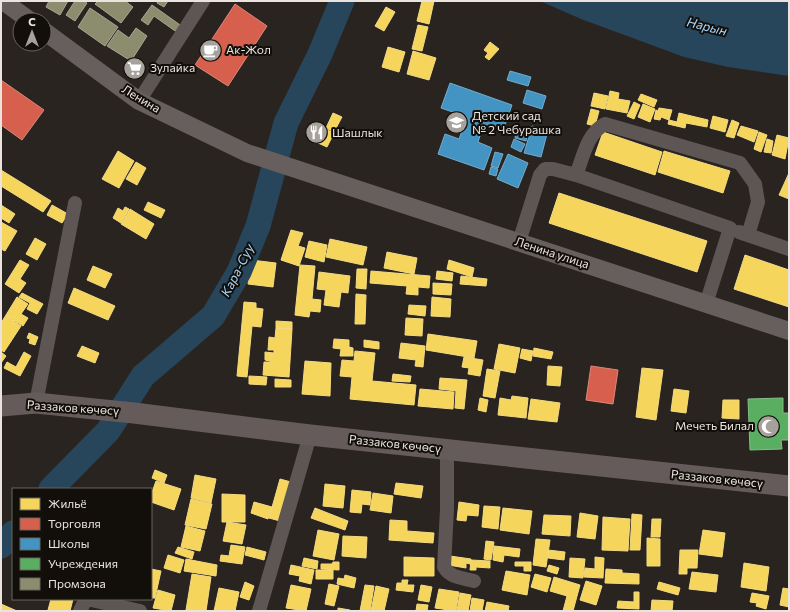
<svg xmlns="http://www.w3.org/2000/svg" width="790" height="612" viewBox="0 0 790 612" font-family="Commissioner,sans-serif">
  <rect width="100%" height="100%" fill="#29241f"/>
  <path fill="#27465b" d="M 540,1 L 789,1 L 789,76 L 728,67 L 684,57 L 581,19 Z"/>
  <path fill="#f6d55c" stroke="#f3da83" d="M 422,1 L 434,1 L 429,24 L 417,21 Z
    M 386,7 L 395,12 L 384,31 L 375,26 Z
    M 418,25 L 428,27 L 422,51 L 412,49 Z
    M 490,42 L 499,49 L 489,60 L 485,57 L 488,53 L 484,50 Z
    M 388,47 L 405,52 L 399,72 L 382,67 Z
    M 413,51 L 436,58 L 429,80 L 407,74 Z
    M 610,91 L 619,93 L 618,99 L 630,101 L 627,113 L 606,109 Z
    M 594,93 L 608,96 L 605,109 L 591,106 Z
    M 641,94 L 657,100 L 654,107 L 638,100 Z
    M 634,102 L 640,105 L 634,119 L 627,116 Z
    M 643,104 L 655,109 L 650,122 L 638,117 Z
    M 659,108 L 672,110 L 669,120 L 661,117 L 660,120 L 654,119 L 656,110 L 658,111 Z
    M 591,109 L 599,111 L 595,126 L 587,124 Z
    M 333,113 L 342,117 L 334,132 L 326,128 Z
    M 679,113 L 708,120 L 707,127 L 686,123 L 685,128 L 668,124 L 669,120 L 677,122 Z
    M 713,116 L 728,120 L 725,132 L 710,128 Z
    M 732,120 L 739,123 L 734,138 L 726,136 Z
    M 741,126 L 758,131 L 754,142 L 737,135 Z
    M 325,129 L 334,133 L 327,147 L 318,143 Z
    M 603,132 L 662,152 L 655,175 L 595,155 Z
    M 759,132 L 767,135 L 761,152 L 754,149 Z
    M 777,135 L 789,138 L 785,159 L 772,155 Z
    M 767,139 L 773,141 L 771,153 L 764,152 Z
    M 118,151 L 134,161 L 119,188 L 102,179 Z
    M 664,151 L 730,171 L 723,193 L 658,172 Z
    M 136,162 L 146,168 L 137,185 L 126,179 Z
    M 1,170 L 51,201 L 43,212 L 1,186 Z
    M 789,173 L 789,199 L 779,195 Z
    M 559,193 L 707,241 L 697,272 L 549,223 Z
    M 148,202 L 165,210 L 161,218 L 144,210 Z
    M 1,205 L 15,214 L 9,223 L 1,218 Z
    M 52,205 L 68,214 L 62,223 L 47,215 Z
    M 125,207 L 129,209 L 121,223 L 113,218 L 118,208 L 123,211 Z
    M 130,209 L 154,224 L 146,239 L 121,224 Z
    M 1,222 L 17,231 L 5,251 L 1,249 Z
    M 291,230 L 303,233 L 298,246 L 305,248 L 299,266 L 281,260 Z
    M 35,238 L 46,244 L 37,260 L 26,254 Z
    M 330,239 L 367,247 L 363,265 L 326,257 Z
    M 309,241 L 327,245 L 324,262 L 305,257 Z
    M 387,252 L 417,258 L 414,274 L 384,268 Z
    M 745,255 L 789,270 L 789,307 L 734,289 Z
    M 20,260 L 29,265 L 20,279 L 26,283 L 19,293 L 5,284 Z
    M 251,260 L 276,263 L 273,287 L 248,284 Z
    M 449,260 L 474,268 L 472,277 L 447,269 Z
    M 300,265 L 315,266 L 312,299 L 321,300 L 320,312 L 310,311 L 309,317 L 295,315 Z
    M 93,266 L 112,274 L 105,288 L 87,280 Z
    M 357,269 L 367,269 L 366,289 L 356,288 Z
    M 371,271 L 430,276 L 429,288 L 418,287 L 418,295 L 406,294 L 407,286 L 370,283 Z
    M 437,271 L 453,273 L 452,281 L 436,279 Z
    M 319,272 L 350,276 L 348,293 L 341,292 L 339,307 L 324,305 L 326,290 L 317,289 Z
    M 461,276 L 487,279 L 486,286 L 460,284 Z
    M 433,283 L 452,284 L 451,295 L 433,294 Z
    M 74,288 L 115,306 L 108,320 L 68,303 Z
    M 22,293 L 43,304 L 37,314 L 27,309 L 30,303 L 19,297 Z
    M 356,294 L 366,295 L 365,324 L 355,324 Z
    M 17,297 L 28,304 L 21,314 L 28,318 L 23,326 L 6,315 Z
    M 432,297 L 451,299 L 450,317 L 431,316 Z
    M 244,302 L 256,303 L 256,308 L 263,309 L 261,327 L 252,326 L 247,377 L 237,376 Z
    M 409,305 L 426,306 L 425,316 L 408,314 Z
    M 6,315 L 21,326 L 4,352 L 1,350 L 1,323 Z
    M 406,318 L 423,319 L 422,336 L 405,335 Z
    M 276,321 L 292,322 L 292,329 L 276,328 Z
    M 276,328 L 292,329 L 289,377 L 263,375 L 264,362 L 274,362 L 265,360 L 265,352 L 274,353 L 274,350 L 268,350 L 269,337 L 275,338 Z
    M 29,333 L 38,337 L 35,345 L 29,343 L 30,339 L 27,338 Z
    M 428,334 L 477,341 L 474,358 L 426,350 Z
    M 334,339 L 349,340 L 349,347 L 353,348 L 353,356 L 340,356 L 341,349 L 333,348 Z
    M 364,340 L 379,342 L 379,349 L 364,347 Z
    M 401,343 L 425,346 L 423,367 L 415,366 L 416,360 L 399,358 Z
    M 499,344 L 520,348 L 515,373 L 494,369 Z
    M 82,346 L 99,353 L 95,363 L 77,356 Z
    M 534,348 L 553,352 L 551,359 L 533,356 Z
    M 522,349 L 533,351 L 531,361 L 520,358 Z
    M 355,351 L 375,353 L 372,381 L 416,385 L 414,405 L 350,399 L 352,377 L 340,376 L 342,360 L 354,361 Z
    M 1,352 L 6,356 L 1,363 Z
    M 24,352 L 31,356 L 20,376 L 4,368 L 7,362 L 16,367 Z
    M 464,357 L 483,360 L 480,376 L 468,374 L 469,368 L 462,367 Z
    M 305,361 L 331,363 L 330,396 L 302,394 Z
    M 548,366 L 562,367 L 560,386 L 547,385 Z
    M 642,368 L 663,370 L 656,420 L 636,417 Z
    M 487,369 L 500,371 L 495,398 L 483,396 Z
    M 393,374 L 411,376 L 410,382 L 392,381 Z
    M 249,376 L 267,377 L 266,385 L 249,384 Z
    M 440,378 L 467,380 L 464,409 L 455,408 L 456,391 L 439,389 Z
    M 275,379 L 291,380 L 291,387 L 275,387 Z
    M 420,389 L 454,392 L 453,409 L 418,406 Z
    M 674,389 L 689,391 L 686,413 L 671,411 Z
    M 512,396 L 528,398 L 526,418 L 498,415 L 500,398 L 511,400 Z
    M 480,398 L 488,400 L 486,412 L 478,410 Z
    M 531,399 L 560,403 L 557,422 L 528,419 Z
    M 723,400 L 739,400 L 739,419 L 722,418 Z
    M 155,470 L 167,475 L 164,483 L 152,478 Z
    M 195,475 L 216,479 L 211,503 L 191,498 Z
    M 280,479 L 291,482 L 280,521 L 269,518 Z
    M 156,481 L 181,489 L 174,510 L 151,502 L 151,495 Z
    M 396,483 L 423,486 L 421,498 L 394,494 Z
    M 325,484 L 345,486 L 343,508 L 323,506 Z
    M 352,490 L 371,492 L 370,505 L 362,504 L 361,513 L 350,512 Z
    M 373,493 L 393,496 L 391,513 L 370,510 Z
    M 222,494 L 245,495 L 245,522 L 222,522 Z
    M 191,499 L 212,504 L 206,529 L 185,525 Z
    M 254,502 L 272,507 L 268,519 L 251,513 Z
    M 459,502 L 479,505 L 478,516 L 467,515 L 466,521 L 457,520 Z
    M 484,506 L 500,507 L 498,529 L 482,527 Z
    M 315,508 L 348,521 L 345,530 L 311,518 Z
    M 503,508 L 532,511 L 529,534 L 500,530 Z
    M 580,513 L 598,516 L 595,539 L 577,537 Z
    M 632,514 L 642,515 L 640,550 L 630,550 Z
    M 544,515 L 571,516 L 570,536 L 542,534 Z
    M 603,517 L 630,519 L 628,551 L 602,550 Z
    M 652,519 L 661,519 L 660,537 L 651,537 Z
    M 390,520 L 407,521 L 407,531 L 434,533 L 433,543 L 389,540 Z
    M 227,522 L 246,525 L 242,544 L 223,541 Z
    M 186,526 L 205,531 L 200,551 L 181,547 Z
    M 318,530 L 339,534 L 334,560 L 313,556 Z
    M 703,530 L 725,533 L 722,557 L 699,554 Z
    M 343,536 L 367,537 L 366,558 L 342,556 Z
    M 647,538 L 660,539 L 660,566 L 647,566 Z
    M 536,539 L 550,540 L 546,567 L 533,565 Z
    M 486,541 L 494,542 L 491,560 L 484,559 Z
    M 231,545 L 245,547 L 242,564 L 220,561 L 221,555 L 229,556 Z
    M 494,546 L 520,549 L 519,557 L 504,555 L 503,562 L 493,560 Z
    M 178,547 L 194,552 L 192,559 L 175,553 Z
    M 247,547 L 266,552 L 264,560 L 245,555 Z
    M 548,550 L 565,552 L 564,560 L 548,558 Z
    M 680,550 L 698,550 L 697,568 L 687,568 L 687,574 L 679,574 Z
    M 168,555 L 184,560 L 180,573 L 164,568 Z
    M 450,556 L 471,559 L 470,564 L 466,563 L 466,568 L 448,565 Z
    M 404,557 L 434,558 L 434,576 L 404,576 Z
    M 595,557 L 604,558 L 603,578 L 584,577 L 585,568 L 595,569 Z
    M 304,558 L 318,561 L 317,569 L 302,566 Z
    M 570,558 L 585,559 L 583,578 L 569,577 Z
    M 186,559 L 217,565 L 216,576 L 184,571 Z
    M 471,560 L 490,561 L 490,568 L 476,567 L 476,570 L 470,570 Z
    M 333,562 L 339,562 L 339,570 L 321,569 L 321,564 L 332,564 Z
    M 515,562 L 531,562 L 531,571 L 524,571 L 524,566 L 515,566 Z
    M 744,563 L 769,567 L 766,591 L 741,587 Z
    M 291,565 L 314,570 L 311,584 L 299,581 L 300,576 L 289,574 Z
    M 549,565 L 559,568 L 557,574 L 547,571 Z
    M 151,569 L 161,571 L 155,598 L 151,598 Z
    M 606,569 L 622,570 L 622,573 L 639,574 L 639,584 L 605,583 Z
    M 316,570 L 333,570 L 333,579 L 316,579 Z
    M 506,571 L 530,575 L 527,595 L 502,590 Z
    M 692,572 L 718,575 L 716,592 L 689,589 Z
    M 192,574 L 211,577 L 206,611 L 186,610 Z
    M 535,574 L 551,578 L 547,592 L 531,587 Z
    M 345,575 L 356,578 L 354,588 L 337,584 L 338,578 L 344,579 Z
    M 554,577 L 580,585 L 573,611 L 563,611 L 567,596 L 550,591 Z
    M 402,580 L 408,580 L 407,585 L 414,585 L 413,592 L 396,590 L 397,583 L 402,583 Z
    M 586,581 L 602,586 L 596,605 L 580,600 Z
    M 245,582 L 254,586 L 249,600 L 240,597 Z
    M 659,582 L 680,588 L 678,595 L 657,589 Z
    M 329,584 L 339,586 L 334,606 L 325,604 Z
    M 291,585 L 311,589 L 306,611 L 286,608 Z
    M 365,585 L 374,586 L 370,611 L 360,611 Z
    M 421,585 L 432,587 L 429,602 L 418,600 Z
    M 376,586 L 389,589 L 384,611 L 371,611 Z
    M 219,588 L 239,592 L 235,611 L 214,611 Z
    M 783,588 L 789,589 L 789,607 L 780,605 Z
    M 439,589 L 459,592 L 456,611 L 435,608 Z
    M 158,590 L 175,595 L 171,611 L 153,608 Z
    M 634,592 L 639,592 L 639,609 L 617,608 L 618,601 L 634,602 Z
    M 460,593 L 471,595 L 468,611 L 457,611 Z
    M 752,593 L 769,596 L 766,609 L 756,606 L 757,603 L 750,602 Z
    M 472,598 L 484,600 L 482,611 L 470,611 Z
    M 51,599 L 73,599 L 70,611 L 48,610 Z
    M 652,600 L 673,601 L 672,611 L 651,611 Z
    M 487,602 L 509,606 L 508,611 L 485,611 Z
    M 1,604 L 17,611 L 1,611 Z
    M 417,604 L 428,605 L 427,611 L 416,611 Z
    M 338,608 L 350,610 L 350,611 L 338,611 Z"/>
  <path fill="#d6604d" stroke="#dc8878" d="M 235,4 L 267,26 L 228,86 L 195,65 Z
    M 1,80 L 44,110 L 22,140 L 1,125 Z
    M 591,366 L 618,370 L 613,404 L 586,400 Z"/>
  <path fill="#4393c3" stroke="#75abcb" d="M 510,71 L 531,77 L 528,86 L 507,80 Z
    M 450,83 L 512,105 L 503,131 L 484,124 L 478,142 L 492,148 L 484,170 L 438,154 L 445,134 L 459,139 L 467,117 L 441,108 Z
    M 527,90 L 546,96 L 542,109 L 523,103 Z
    M 532,126 L 548,130 L 541,157 L 524,153 Z
    M 517,129 L 528,132 L 526,141 L 515,138 Z
    M 514,139 L 525,144 L 521,152 L 511,147 Z
    M 495,152 L 503,154 L 498,168 L 491,166 Z
    M 508,154 L 528,163 L 518,188 L 497,179 Z
    M 491,167 L 498,169 L 496,176 L 489,174 Z"/>
  <path fill="#5aae61" stroke="#86be86" d="M 783,398 L 783,413 L 789,413 L 789,440 L 781,440 L 782,449 L 750,450 L 748,399 Z"/>
  <path fill="#8c8c6e" stroke="#a8a690" d="M 49,1 L 68,1 L 60,15 L 46,7 Z
    M 75,1 L 83,1 L 87,3 L 75,21 L 66,15 Z
    M 98,1 L 125,1 L 133,7 L 121,23 L 95,4 Z
    M 158,1 L 168,1 L 164,7 L 157,3 Z
    M 152,5 L 183,27 L 178,33 L 154,16 L 148,25 L 141,20 Z
    M 90,8 L 118,27 L 105,46 L 78,27 Z
    M 136,28 L 147,36 L 131,61 L 107,46 L 118,30 L 129,38 Z"/>
  <g fill="none" stroke-linecap="round" stroke-linejoin="round">
    <path stroke="#27465b" stroke-width="25" d="M 51,489 L 108,431 L 143,376 L 213,316 L 239,272 L 258,226 L 286,123 L 320,54 L 342,1
      M 1,546 L 13,533"/>
    <path stroke="#5d5655" stroke-width="14" d="M 139,101 L 203,1
      M 576,175 C 583,158 587,133 605,124 L 740,163 L 755,184 L 758,202 L 748,235
      M 739,232 L 789,249
      M 519,242 L 540,175 L 545,169 L 553,169 L 576,175 L 730,228 L 706,304
      M 36,403 L 75,203
      M 447,450 L 447,509 L 444,567 C 450,578 463,578 474,581
      M 87,599 L 140,611
      M 80,611 L 86,599
      M 259,611 L 310,435"/>
    <path stroke="#675f5d" stroke-width="18" d="M 3,1 L 29,20
      M 44,31 L 139,101 L 247,153 L 789,331"/>
    <path stroke="#645b5a" stroke-width="21" d="M 1,406 L 36,403 L 134,413 L 310,435 L 789,486"/>
  </g>
  <defs>
    <symbol id="cafe-disc" viewBox="-11 -11 22 22"><circle r="9.5" fill="#a7a19b" stroke="#120e0a"/><path d="M-5.5-4.5H6V0H3Q3 3.5 0 3.5H-2.5Q-5.5 3.5-5.5 0ZM3-3.2v2h1.7v-2ZM-6 4.5H4V6H-6Z" fill="#fff"/></symbol>
    <symbol id="supermarket-disc" viewBox="-11 -11 22 22"><circle r="9.5" fill="#a7a19b" stroke="#120e0a"/><path d="M-6-5.5h2.5l.6 2H6L4.5 2H-2.5L-4.4-4H-6ZM-1.5 3.2a1.3 1.3 0 1 0 .1 0ZM3 3.2a1.3 1.3 0 1 0 .1 0Z" fill="#fff"/></symbol>
    <symbol id="school-disc" viewBox="-11 -11 22 22"><circle r="9.5" fill="#a7a19b" stroke="#120e0a"/><path d="M0-5L7-2L0 1L-7-2ZM-4 1L0 2.5L4 1V4Q0 6-4 4Z" fill="#fff"/></symbol>
    <symbol id="restaurant-disc" viewBox="-11 -11 22 22"><circle r="9.5" fill="#a7a19b" stroke="#120e0a"/><path d="M-5-6h1v4h1v-4h1v4h1v-4h1v5L-1.5 .5V6h-2V.5L-5-1ZM5-6V6H3V1.5H1.5Q1.5-4 5-6Z" fill="#fff"/></symbol>
    <symbol id="mosque-disc" viewBox="-11 -11 22 22"><circle r="9.5" fill="#a7a19b" stroke="#120e0a"/><path d="M3.5-4.9A6 6 0 1 0 3.5 4.9A5 5 0 1 1 3.5-4.9Z" fill="#fff"/></symbol>
  </defs>
  <g fill-rule="evenodd">
    <use href="#cafe-disc" x="198" y="38" width="25" height="25"/>
    <use href="#supermarket-disc" x="122" y="56" width="25" height="25"/>
    <use href="#school-disc" x="444" y="110" width="25" height="25"/>
    <use href="#restaurant-disc" x="304" y="120" width="25" height="25"/>
    <use href="#mosque-disc" x="756" y="414" width="25" height="25"/>
  </g>
  <g text-anchor="middle" stroke-width="4" stroke-linejoin="round" paint-order="stroke">
    <g font-size="12" fill="#ebe4de" stroke="#120e0a" text-anchor="start">
      <text x="226" y="54">Ак-Жол</text>
      <text x="150" y="72">Зулайка</text>
      <text x="472" y="120">Детский сад<tspan x="472" dy="14">№ 2 Чебурашка</tspan></text>
      <text x="332" y="137">Шашлык</text>
      <text x="754" y="430" text-anchor="end">Мечеть Билал</text>
    </g>
    <g font-size="12" fill="#ebe4de" stroke="#120e0a">
      <text transform="translate(141 99) rotate(31)" y="4">Ленина</text>
      <text transform="translate(552 253) rotate(18)" y="4">Ленина улица</text>
      <text transform="translate(73 408) rotate(4)" y="4">Раззаков көчөсү</text>
      <text transform="translate(395 444) rotate(6)" y="4">Раззаков көчөсү</text>
      <text transform="translate(717 479) rotate(6)" y="4">Раззаков көчөсү</text>
    </g>
    <g font-size="13" font-style="italic" fill="#a7d6fa" stroke="#120e0a">
      <text transform="translate(707 26) rotate(14)" y="5">Нарын</text>
      <text transform="translate(237 270) rotate(-63)" y="5">Кара-Суу</text>
    </g>
  </g>
  <rect width="790" height="612" fill="none" stroke="#ebe4de" stroke-width="4"/>
  <rect x="12" y="488" width="140" height="112" fill="#120e0a" stroke="#69645f"/>
  <rect x="20" y="498" width="20" height="12" fill="#f6d55c" stroke="#69645f"/>
  <text x="48" y="508" font-size="12" fill="#ebe4de">Жильё</text>
  <rect x="20" y="518" width="20" height="12" fill="#d6604d" stroke="#69645f"/>
  <text x="48" y="528" font-size="12" fill="#ebe4de">Торговля</text>
  <rect x="20" y="538" width="20" height="12" fill="#4393c3" stroke="#69645f"/>
  <text x="48" y="548" font-size="12" fill="#ebe4de">Школы</text>
  <rect x="20" y="558" width="20" height="12" fill="#5aae61" stroke="#69645f"/>
  <text x="48" y="568" font-size="12" fill="#ebe4de">Учреждения</text>
  <rect x="20" y="578" width="20" height="12" fill="#8c8c6e" stroke="#69645f"/>
  <text x="48" y="588" font-size="12" fill="#ebe4de">Промзона</text>
  <g transform="translate(32 32)"><circle r="19" fill="#120e0a" stroke="#69645f"/>
  <path d="M0-3L7 15L0 10L-7 15Z" fill="#a7a19b"/>
  <text y="-6" font-size="11" font-weight="bold" text-anchor="middle" fill="#ebe4de">С</text>
  </g>
</svg>
